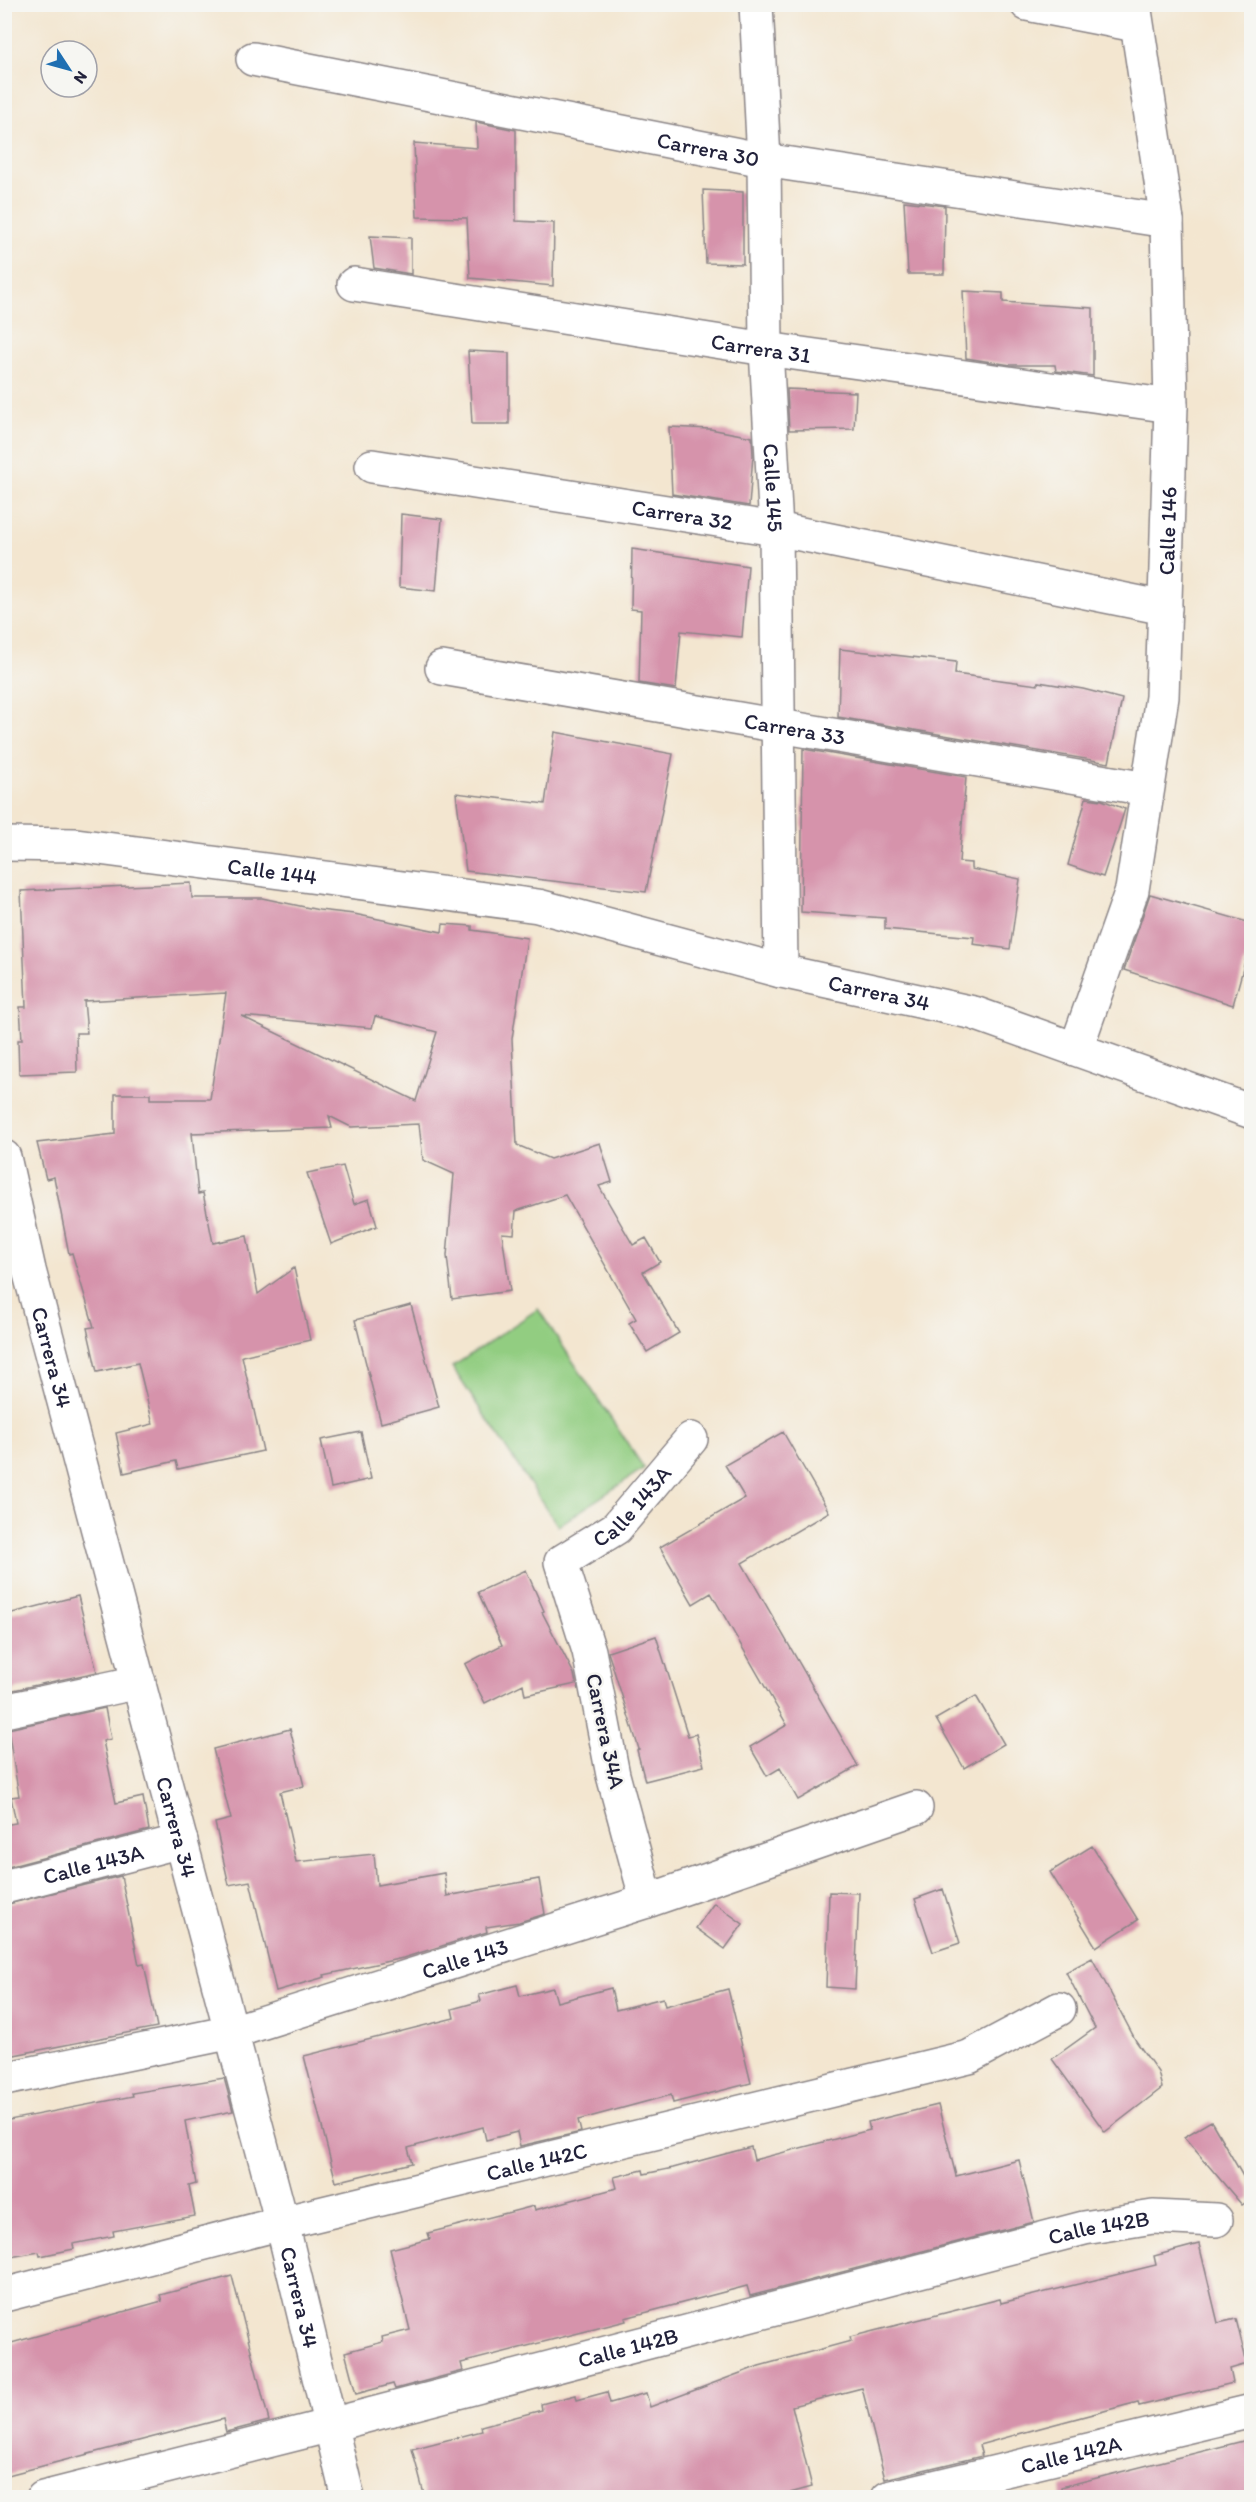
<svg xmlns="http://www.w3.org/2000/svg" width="1256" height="2502" viewBox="0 0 1256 2502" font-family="Itim,sans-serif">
  <rect width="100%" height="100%" fill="#f6f6f2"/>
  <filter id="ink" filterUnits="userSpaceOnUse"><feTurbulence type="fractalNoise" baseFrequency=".0167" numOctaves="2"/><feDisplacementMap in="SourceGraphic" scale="12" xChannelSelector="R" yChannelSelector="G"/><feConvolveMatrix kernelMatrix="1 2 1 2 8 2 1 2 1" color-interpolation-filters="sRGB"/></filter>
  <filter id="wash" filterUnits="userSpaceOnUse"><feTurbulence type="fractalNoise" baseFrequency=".008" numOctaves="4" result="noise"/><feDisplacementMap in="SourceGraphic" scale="24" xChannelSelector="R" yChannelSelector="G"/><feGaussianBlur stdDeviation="1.35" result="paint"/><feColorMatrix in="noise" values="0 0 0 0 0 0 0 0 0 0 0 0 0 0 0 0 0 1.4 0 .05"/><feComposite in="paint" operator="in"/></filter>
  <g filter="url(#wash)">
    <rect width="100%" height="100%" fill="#f3e6d0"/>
    <path fill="#92cd81" stroke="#5a785e" stroke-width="1.5" d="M 538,1309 L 644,1468 L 558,1526 L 452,1367 Z"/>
    <g id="blocks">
      <path fill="#d693ab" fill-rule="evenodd" d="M 476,122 L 516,130 L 516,221 L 554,223 L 553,286 L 470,278 L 467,218 L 417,217 L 414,143 L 477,148 Z
        M 703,190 L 743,192 L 743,264 L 706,263 Z
        M 904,201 L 945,206 L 944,274 L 908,274 Z
        M 370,236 L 411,238 L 411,274 L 374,268 Z
        M 963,291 L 1003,293 L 1003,302 L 1093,308 L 1093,376 L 1056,371 L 1055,365 L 1011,365 L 966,358 Z
        M 468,351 L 509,353 L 509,424 L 472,424 Z
        M 787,389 L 856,392 L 854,429 L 789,430 Z
        M 669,427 L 710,429 L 752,437 L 753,455 L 749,506 L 672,494 Z
        M 401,514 L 442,519 L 436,591 L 399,587 Z
        M 632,549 L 748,566 L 742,637 L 681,631 L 676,689 L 639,683 L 641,610 L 631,609 Z
        M 840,649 L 956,662 L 955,674 L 1038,685 L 1038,682 L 1083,689 L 1122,699 L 1109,763 L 838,717 Z
        M 555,732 L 673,754 L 646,892 L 466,871 L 456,793 L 545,804 Z
        M 803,749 L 966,777 L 959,862 L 971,863 L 971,869 L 1020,879 L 1010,949 L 973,944 L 974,937 L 885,929 L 885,918 L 801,912 Z
        M 1086,798 L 1102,800 L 1125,809 L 1103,877 L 1068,865 Z
        M 191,883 L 192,898 L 262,898 L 319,910 L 354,914 L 442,932 L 443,924 L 472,926 L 472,930 L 527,938 L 512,1039 L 517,1145 L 550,1159 L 600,1143 L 612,1182 L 599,1186 L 633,1245 L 646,1238 L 660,1262 L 643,1272 L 679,1333 L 647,1352 L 629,1323 L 636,1319 L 565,1195 L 516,1211 L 514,1234 L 502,1233 L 510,1291 L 452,1299 L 447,1256 L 454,1174 L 423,1160 L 419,1124 L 351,1127 L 329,1116 L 332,1128 L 192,1133 L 198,1194 L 203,1193 L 213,1243 L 247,1236 L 258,1294 L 294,1268 L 310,1340 L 242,1356 L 263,1451 L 178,1469 L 176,1461 L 124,1473 L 116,1433 L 153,1424 L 138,1363 L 97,1372 L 87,1328 L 94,1327 L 72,1253 L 69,1254 L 54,1177 L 46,1179 L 37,1143 L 115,1134 L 115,1094 L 150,1094 L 150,1099 L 210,1099 L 226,993 L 84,1001 L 87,1033 L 76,1033 L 77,1072 L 19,1074 L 18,1040 L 22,1040 L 20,1007 L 26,1007 L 21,891 ZM 241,1016 L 372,1028 L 375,1016 L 437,1032 L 416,1101 Z
        M 1150,894 L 1251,923 L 1251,940 L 1233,1005 L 1124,970 Z
        M 343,1166 L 354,1204 L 369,1199 L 377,1226 L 331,1244 L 307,1173 Z
        M 411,1305 L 439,1407 L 381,1423 L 355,1320 Z
        M 361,1432 L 371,1479 L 331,1488 L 321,1440 Z
        M 783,1432 L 829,1512 L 742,1563 L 858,1766 L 798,1800 L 780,1768 L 767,1776 L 750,1747 L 787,1725 L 711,1593 L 693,1604 L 660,1547 L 745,1498 L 725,1465 Z
        M 526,1570 L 544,1611 L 542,1612 L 574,1674 L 576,1684 L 525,1695 L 523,1684 L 485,1703 L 465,1664 L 502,1645 L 478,1592 Z
        M 78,1596 L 97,1672 L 4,1692 L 4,1615 Z
        M 656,1636 L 688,1736 L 696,1734 L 704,1766 L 645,1781 L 637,1750 L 639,1749 L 608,1652 Z
        M 976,1696 L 1004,1744 L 964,1768 L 936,1719 Z
        M 105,1708 L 111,1739 L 103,1741 L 116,1803 L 143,1797 L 149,1830 L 4,1868 L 4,1825 L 16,1823 L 11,1797 L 19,1796 L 8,1729 Z
        M 290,1729 L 304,1786 L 280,1792 L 296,1862 L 374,1854 L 377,1885 L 444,1873 L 447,1896 L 539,1879 L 545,1914 L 519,1922 L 486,1927 L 487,1932 L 403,1958 L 324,1975 L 325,1977 L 276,1991 L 250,1881 L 229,1885 L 215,1823 L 231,1819 L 213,1749 Z
        M 1092,1846 L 1138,1920 L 1096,1947 L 1050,1872 Z
        M 121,1876 L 139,1965 L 144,1964 L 157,2027 L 4,2057 L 4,1905 Z
        M 943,1889 L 960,1943 L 933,1952 L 915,1899 Z
        M 829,1892 L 859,1893 L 855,1989 L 826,1987 Z
        M 714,1903 L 743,1924 L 725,1949 L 696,1928 Z
        M 1092,1958 L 1136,2041 L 1158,2072 L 1162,2088 L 1105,2132 L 1052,2059 L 1095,2028 L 1066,1972 Z
        M 517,1985 L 520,1996 L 553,1988 L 557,2002 L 611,1988 L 616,2010 L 663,1998 L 665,2006 L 728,1989 L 751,2083 L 673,2103 L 671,2095 L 578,2120 L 581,2132 L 520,2146 L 517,2132 L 486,2140 L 483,2127 L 408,2148 L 412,2163 L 336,2182 L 304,2056 L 454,2018 L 452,2009 L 481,2001 L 479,1995 Z
        M 224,2078 L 233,2111 L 185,2121 L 196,2184 L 189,2186 L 195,2216 L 113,2231 L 114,2236 L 73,2244 L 74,2249 L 40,2256 L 39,2252 L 4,2258 L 4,2121 L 133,2096 L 132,2093 Z
        M 938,2105 L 956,2176 L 1019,2160 L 1034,2222 L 750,2296 L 747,2286 L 625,2318 L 626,2321 L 461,2363 L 463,2371 L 395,2389 L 393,2384 L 356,2394 L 345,2352 L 383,2342 L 382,2337 L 410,2330 L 390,2249 L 430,2239 L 428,2233 L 534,2206 L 535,2210 L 617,2188 L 614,2177 L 643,2170 L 644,2174 L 673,2168 L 751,2147 L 754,2160 L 870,2130 L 868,2122 Z
        M 1211,2121 L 1251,2190 L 1251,2199 L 1242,2205 L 1184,2137 Z
        M 1199,2244 L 1218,2323 L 1236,2319 L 1247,2364 L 1230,2369 L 1233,2383 L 1139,2406 L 1138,2402 L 1040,2428 L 979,2445 L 982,2456 L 885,2479 L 862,2388 L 792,2406 L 812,2487 L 772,2498 L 425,2498 L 412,2449 L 482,2431 L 481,2426 L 542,2410 L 541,2404 L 576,2395 L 577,2400 L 607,2392 L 610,2403 L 646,2393 L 650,2407 L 759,2366 L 851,2341 L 850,2337 L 1000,2299 L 1001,2303 L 1156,2265 L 1154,2256 Z
        M 232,2276 L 269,2421 L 226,2432 L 223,2419 L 4,2476 L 4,2345 L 162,2301 L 160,2295 Z
        M 1251,2439 L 1251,2498 L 1062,2498 L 1061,2487 Z"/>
    </g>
  </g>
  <g filter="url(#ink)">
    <use href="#blocks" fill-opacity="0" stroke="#8a8486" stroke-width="1.5"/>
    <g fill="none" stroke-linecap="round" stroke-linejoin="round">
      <defs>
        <g id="minor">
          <path id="s1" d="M 756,4 L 764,160 L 766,349 L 776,529 L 781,971"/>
          <path d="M 1027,4 L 1136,25"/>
          <path id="s2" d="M 253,59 L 764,160 L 1167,221"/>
          <path id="s3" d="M 354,284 L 766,349 L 1171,406"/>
          <path id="s4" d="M 372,466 L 776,529 L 1165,608"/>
          <path id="s5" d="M 442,668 L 1147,789"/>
          <path id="s6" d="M 4,844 L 76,845 L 538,906 L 781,971 L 974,1013 L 1252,1112"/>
          <path id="s7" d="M 1076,1049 L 1132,890 L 1162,697 L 1171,406 L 1167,221 L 1134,4"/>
          <path id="s8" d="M 4,1157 L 29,1270 L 282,2223 L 348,2498"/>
          <path d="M 4,1711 L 139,1682"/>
          <path id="s9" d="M 4,1887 L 181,1841"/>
          <path id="s10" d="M 647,1901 L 613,1775 L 589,1651 L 561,1562 L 616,1528 L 691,1439"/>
          <path id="s11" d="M 4,2079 L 232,2032 L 647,1901 L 916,1808"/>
          <path id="s12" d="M 4,2295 L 282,2223 L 969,2057 L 1059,2009"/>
          <path id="s13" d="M 43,2498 L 331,2425 L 1084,2228 L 1153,2217 L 1216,2220"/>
          <path id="s14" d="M 888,2498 L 1252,2411"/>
        </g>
      </defs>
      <use href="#minor" stroke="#8a8486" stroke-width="36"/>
      <use href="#minor" stroke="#fff" stroke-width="33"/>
    </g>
  </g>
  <g text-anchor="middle" stroke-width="5" stroke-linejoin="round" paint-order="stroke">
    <g font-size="22" fill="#22223b" stroke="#f6f6f2">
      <text dy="8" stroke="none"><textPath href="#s2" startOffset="464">Carrera 30</textPath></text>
      <text dy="8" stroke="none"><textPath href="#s3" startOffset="412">Carrera 31</textPath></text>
      <text dy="8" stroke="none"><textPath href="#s1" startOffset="484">Calle 145</textPath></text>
      <text dy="8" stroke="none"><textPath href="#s4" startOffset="314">Carrera 32</textPath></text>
      <text dy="8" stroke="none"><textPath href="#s7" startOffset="530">Calle 146</textPath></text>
      <text dy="8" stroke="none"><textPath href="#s5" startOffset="358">Carrera 33</textPath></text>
      <text dy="8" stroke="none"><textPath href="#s6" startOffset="270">Calle 144</textPath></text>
      <text dy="8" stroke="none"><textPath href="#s6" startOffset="890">Carrera 34</textPath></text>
      <text dy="8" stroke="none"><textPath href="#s8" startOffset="206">Carrera 34</textPath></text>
      <text dy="8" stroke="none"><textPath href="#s10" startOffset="441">Calle 143A</textPath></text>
      <text transform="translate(606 1731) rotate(78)" y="8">Carrera 34A</text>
      <text dy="8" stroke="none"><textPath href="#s8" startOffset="692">Carrera 34</textPath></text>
      <text dy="8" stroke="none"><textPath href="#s9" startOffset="92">Calle 143A</textPath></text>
      <text dy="8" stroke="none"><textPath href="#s11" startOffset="477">Calle 143</textPath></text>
      <text dy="8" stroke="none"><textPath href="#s12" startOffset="549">Calle 142C</textPath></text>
      <text dy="8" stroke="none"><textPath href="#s13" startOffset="1090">Calle 142B</textPath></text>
      <text dy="8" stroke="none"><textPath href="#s8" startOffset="1178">Carrera 34</textPath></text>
      <text dy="8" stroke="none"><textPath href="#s13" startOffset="604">Calle 142B</textPath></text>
      <text dy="8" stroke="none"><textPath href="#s14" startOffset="188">Calle 142A</textPath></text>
    </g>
  </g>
  <rect width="1256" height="2502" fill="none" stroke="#f6f6f2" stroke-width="24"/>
  <g transform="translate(69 69) rotate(126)"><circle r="28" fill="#f6f6f2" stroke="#a1a1a9" stroke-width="1.5"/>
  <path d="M0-4.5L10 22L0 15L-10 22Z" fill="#1f6fb2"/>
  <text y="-9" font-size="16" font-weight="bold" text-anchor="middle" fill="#22223b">N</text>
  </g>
</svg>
